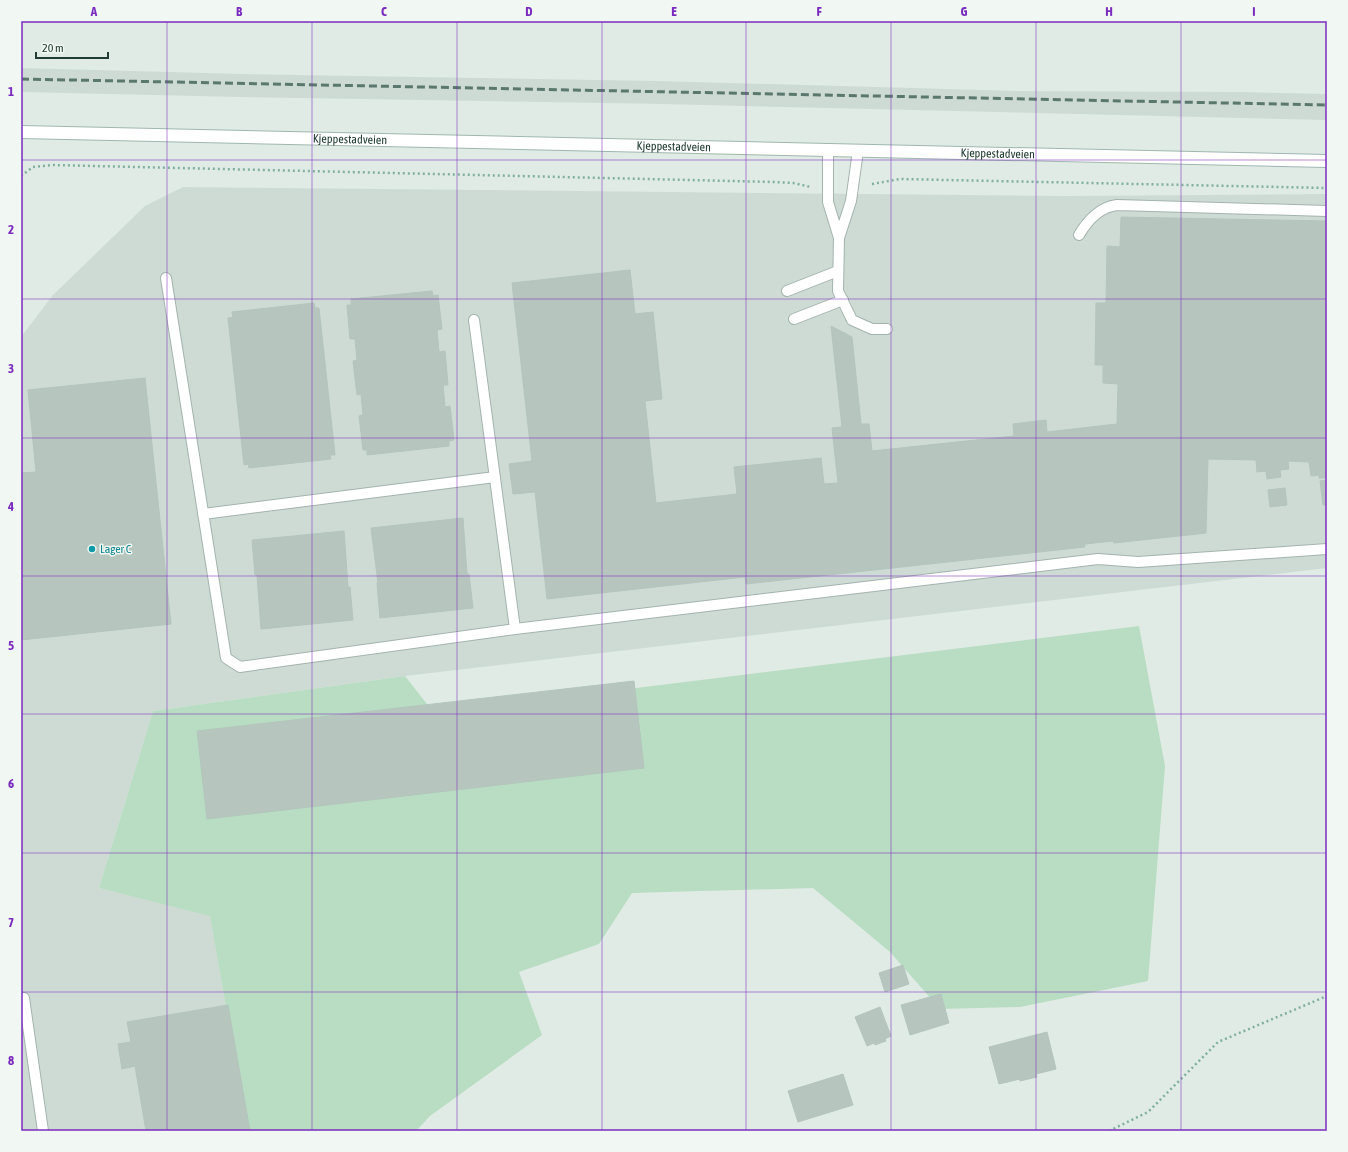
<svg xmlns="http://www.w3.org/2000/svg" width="1348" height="1152" viewBox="0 0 1348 1152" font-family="'Asap Condensed',sans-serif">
  <rect width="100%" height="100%" fill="#e0ebe6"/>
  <path fill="#cedbd5" d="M 21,68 L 244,74 L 658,81 L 1020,91 L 1242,92 L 1327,94 L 1327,120 L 663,104 L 240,97 L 21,92 Z
    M 183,187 L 1064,196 L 1327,194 L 1327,568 L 405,676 L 153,711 L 99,888 L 210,915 L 248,1131 L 21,1131 L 21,337 L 53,295 L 145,206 Z"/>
  <path fill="#b9ddc2" d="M 1139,626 L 1165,766 L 1148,981 L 1020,1007 L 940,1009 L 890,952 L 813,888 L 632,893 L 599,944 L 519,972 L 542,1035 L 430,1116 L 416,1131 L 248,1131 L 210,916 L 99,888 L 153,711 L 405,676 L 434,713 Z"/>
  <path fill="#b6c6bf" stroke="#b3c5bd" d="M 1121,217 L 1327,221 L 1327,478 L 1319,478 L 1319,475 L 1311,476 L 1309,462 L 1288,461 L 1289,469 L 1280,470 L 1281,477 L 1267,479 L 1266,471 L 1257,472 L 1256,460 L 1208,459 L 1206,533 L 1114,543 L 1113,541 L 1085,544 L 1085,547 L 746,584 L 745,577 L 547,599 L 535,492 L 513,494 L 509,464 L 532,461 L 512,283 L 630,270 L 635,314 L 653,312 L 662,399 L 645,401 L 656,503 L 737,494 L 734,467 L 821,458 L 824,484 L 838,483 L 832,428 L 842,427 L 831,326 L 852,337 L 861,424 L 869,424 L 872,451 L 1014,436 L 1013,424 L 1046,420 L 1047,432 L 1117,424 L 1118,384 L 1103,383 L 1103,365 L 1095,365 L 1096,303 L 1106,303 L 1107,246 L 1120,247 Z
    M 432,291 L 433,296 L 438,295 L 442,329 L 437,330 L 439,352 L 445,351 L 448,385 L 443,385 L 445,407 L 450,406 L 454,440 L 449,441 L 449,446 L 367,455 L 367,450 L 363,450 L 359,416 L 363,415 L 361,394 L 357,395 L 353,361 L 357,360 L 355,339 L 350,339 L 347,305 L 351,305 L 351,299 Z
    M 314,303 L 315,308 L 319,308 L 335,455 L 330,455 L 331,459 L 249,468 L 248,464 L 244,465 L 228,318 L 233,317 L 232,312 Z
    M 145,378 L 171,624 L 21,640 L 21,473 L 36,472 L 28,390 Z
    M 1327,480 L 1327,505 L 1323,505 L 1320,481 Z
    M 1285,488 L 1287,505 L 1270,507 L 1268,490 Z
    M 463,518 L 467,574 L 469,574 L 473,608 L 380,618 L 377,583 L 378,583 L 371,528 Z
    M 344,531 L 348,587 L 350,587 L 353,620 L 261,629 L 257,575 L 255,575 L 252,540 Z
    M 634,681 L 644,768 L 207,819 L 197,731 Z
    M 903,965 L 909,984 L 885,992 L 879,973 Z
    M 941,994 L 949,1023 L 910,1035 L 901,1005 Z
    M 228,1005 L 250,1131 L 146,1131 L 135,1066 L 122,1069 L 118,1044 L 131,1042 L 127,1022 Z
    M 880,1007 L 891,1036 L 885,1039 L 886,1041 L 875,1045 L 874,1043 L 867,1046 L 855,1017 Z
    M 1047,1032 L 1056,1069 L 1036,1074 L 1037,1077 L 1020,1081 L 1020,1079 L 999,1084 L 989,1047 Z
    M 843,1074 L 853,1105 L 798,1122 L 788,1091 Z"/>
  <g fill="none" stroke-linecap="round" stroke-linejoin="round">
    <defs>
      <path id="service" d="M 828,150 L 828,202 L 839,238
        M 858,151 L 851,201 L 839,238 L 838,291 L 852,320 L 872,329 L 887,329
        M 1079,235 C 1087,221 1100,207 1117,205 L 1327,211
        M 166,278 L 226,658 L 240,667 L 515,629 L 1098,559 L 1138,562 L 1327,549
        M 787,291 L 838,271
        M 794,319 L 843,300
        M 474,320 L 515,629
        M 203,514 L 495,477
        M 24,998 L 43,1131"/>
      <g id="secondary">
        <path id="s1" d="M 21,132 L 1327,161"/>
      </g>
    </defs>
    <use href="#service" stroke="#a3b3ad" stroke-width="12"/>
    <use href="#secondary" stroke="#9fb7ae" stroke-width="14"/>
    <path stroke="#80afa0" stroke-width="2.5" stroke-dasharray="2 3" stroke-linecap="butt" d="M 21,176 L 33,167 L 52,165 L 774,182 L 793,183 L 811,187
      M 872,184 L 900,179 L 1327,188
      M 1109,1131 L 1148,1112 L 1218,1042 L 1327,996"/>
    <use href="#service" stroke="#fff" stroke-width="10"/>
    <use href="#secondary" stroke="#fff" stroke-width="12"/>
    <path stroke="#5b786f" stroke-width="3" stroke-dasharray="8 4" stroke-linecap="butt" d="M 21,79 L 1327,105"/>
  </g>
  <path fill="none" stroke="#7b2cbf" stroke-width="1" stroke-opacity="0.55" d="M 167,21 L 167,1131M 312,21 L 312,1131M 457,21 L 457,1131M 602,21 L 602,1131M 746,21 L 746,1131M 891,21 L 891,1131M 1036,21 L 1036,1131M 1181,21 L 1181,1131M 21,160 L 1327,160M 21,299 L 1327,299M 21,438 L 1327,438M 21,576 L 1327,576M 21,714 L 1327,714M 21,853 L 1327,853M 21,992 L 1327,992"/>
  <circle fill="#0f9aa8" stroke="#f1f8f4" stroke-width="1.5" cx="92" cy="549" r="4"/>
  <g text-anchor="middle" stroke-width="3" stroke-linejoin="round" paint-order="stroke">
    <g font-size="12" fill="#213c34" stroke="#f1f8f4">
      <text dy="4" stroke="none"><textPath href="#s1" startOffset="329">Kjeppestadveien</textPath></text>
      <text dy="4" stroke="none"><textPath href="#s1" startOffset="653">Kjeppestadveien</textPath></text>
      <text dy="4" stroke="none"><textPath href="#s1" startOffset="977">Kjeppestadveien</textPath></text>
    </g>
    <g font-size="12" fill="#0d838f" stroke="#f1f8f4" text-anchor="start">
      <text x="100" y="553">Lager C</text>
    </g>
  </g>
  <rect width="1348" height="1152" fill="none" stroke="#f1f8f4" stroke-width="44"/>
  <path d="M36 52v6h72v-6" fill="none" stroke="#213c34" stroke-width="2"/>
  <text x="42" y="52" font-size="12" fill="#213c34" stroke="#f1f8f4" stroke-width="3" paint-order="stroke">20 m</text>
  <rect x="22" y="22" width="1304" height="1108" fill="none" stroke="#7b2cbf" stroke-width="1.5"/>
  <g font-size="13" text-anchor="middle" font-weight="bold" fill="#7b2cbf">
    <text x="94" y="16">A</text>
    <text x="239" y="16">B</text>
    <text x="384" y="16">C</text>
    <text x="529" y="16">D</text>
    <text x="674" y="16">E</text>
    <text x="819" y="16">F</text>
    <text x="964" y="16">G</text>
    <text x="1109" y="16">H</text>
    <text x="1254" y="16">I</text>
    <text x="11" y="96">1</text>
    <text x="11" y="234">2</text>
    <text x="11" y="373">3</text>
    <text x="11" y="511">4</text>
    <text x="11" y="650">5</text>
    <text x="11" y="788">6</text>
    <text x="11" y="927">7</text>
    <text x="11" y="1065">8</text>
  </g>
</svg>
